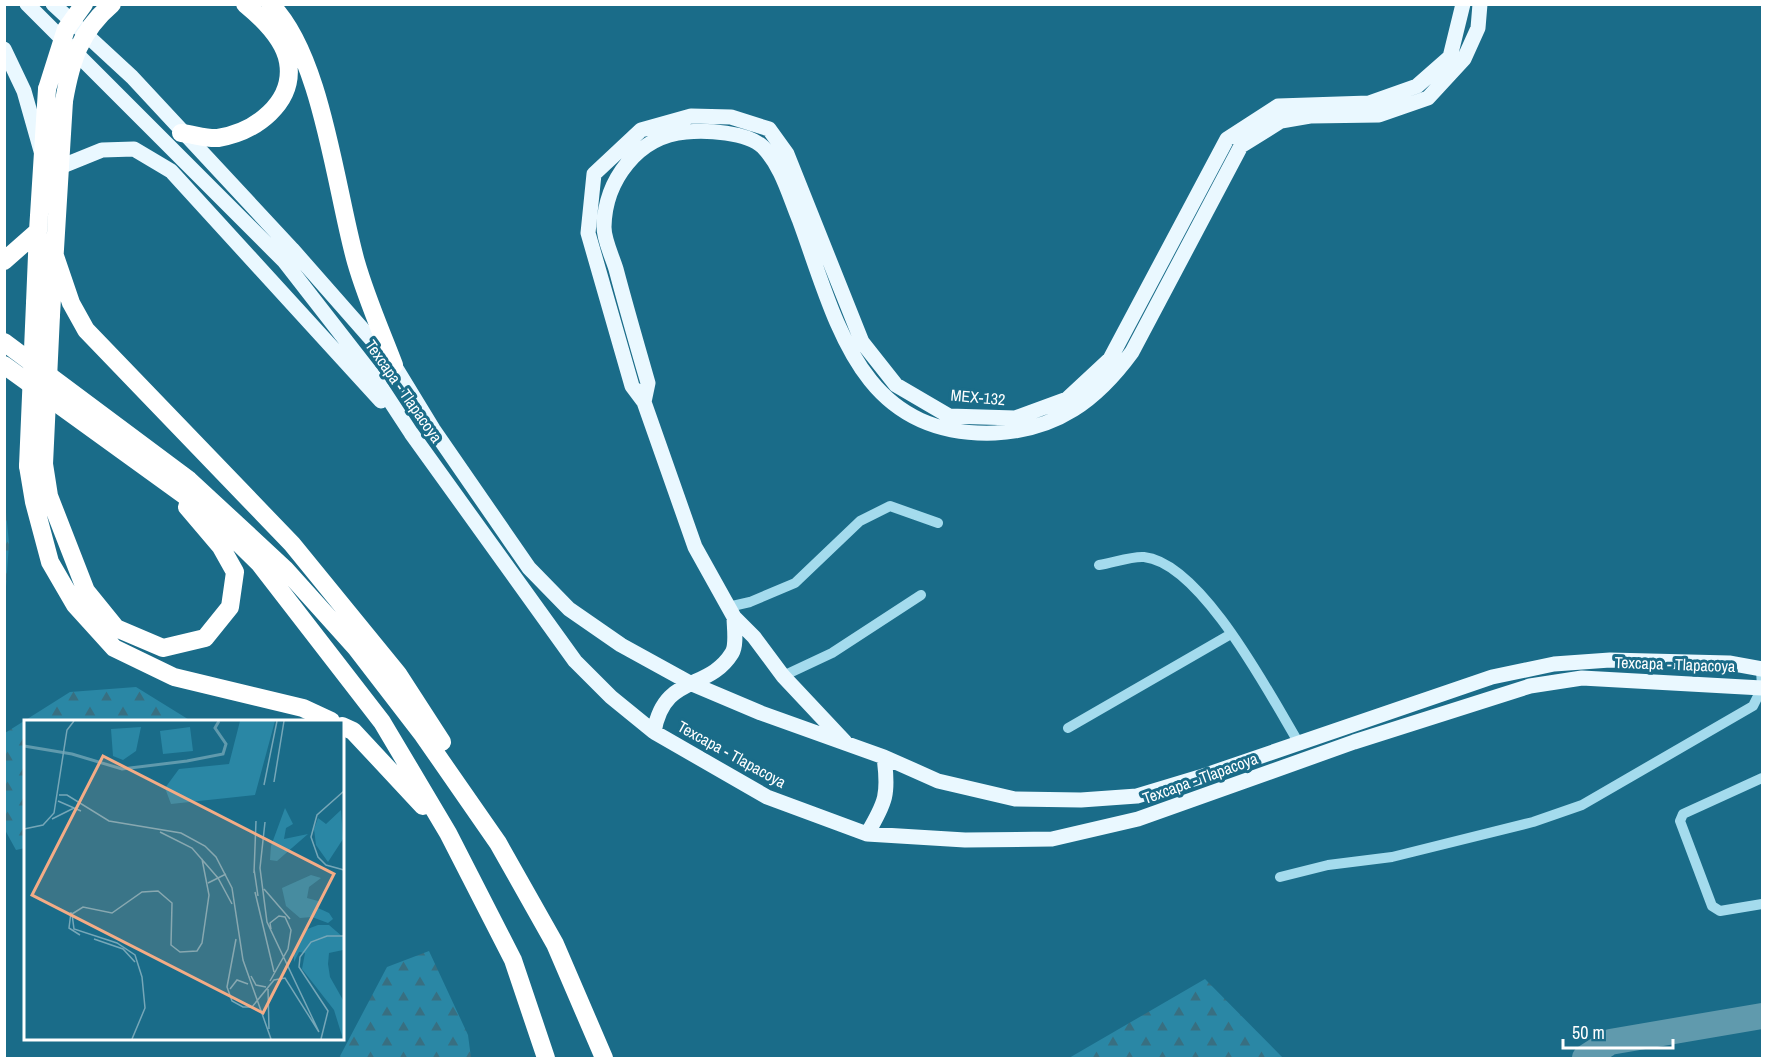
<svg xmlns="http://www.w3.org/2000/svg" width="1767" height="1063" viewBox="0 0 1767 1063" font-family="'Archivo Narrow',sans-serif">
  <defs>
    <pattern id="forest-firs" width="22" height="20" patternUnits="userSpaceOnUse" patternTransform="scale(1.5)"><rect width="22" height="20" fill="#2a87a5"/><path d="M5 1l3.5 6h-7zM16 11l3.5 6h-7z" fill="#386f81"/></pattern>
  </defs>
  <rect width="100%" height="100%" fill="#1a6c89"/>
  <path fill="url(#forest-firs)" d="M 5,502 L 9,543 L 5,601 Z
    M 136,687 L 191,721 L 26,721 L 25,848 L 16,850 L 5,830 L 5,733 L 70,692 Z
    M 429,951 L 468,1035 L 471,1058 L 339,1058 L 387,967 Z
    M 1205,979 L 1283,1058 L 1069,1058 Z"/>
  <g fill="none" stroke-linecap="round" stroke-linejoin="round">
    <path stroke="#609aad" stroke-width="26" d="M 1585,1058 L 1610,1042 L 1762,1016"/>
    <path stroke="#a4dbed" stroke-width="10" d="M 1099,565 C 1113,563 1131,556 1144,557 C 1202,563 1271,697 1300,745
      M 728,607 L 750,602 L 795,583 L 860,521 L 890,506 L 938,523
      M 783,676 L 832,653 L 921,595
      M 1068,728 L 1231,634
      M 1762,778 L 1683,814 L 1680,821 L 1712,906 L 1720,911 L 1762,904
      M 1280,877 L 1328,865 L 1392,857 L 1533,822 L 1582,805 L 1753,706 L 1762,688 L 1761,669"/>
    <path stroke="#eaf8ff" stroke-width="15" d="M 27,4 L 284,261 L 375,378 L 411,433 L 575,661 L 611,697 L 654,732 L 767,797 L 867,834 L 965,840 L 1052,839 L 1138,819 L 1354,742 L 1530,686 L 1582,678 L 1762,688
      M 53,4 L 132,77 L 292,249 L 394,365 L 433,429 L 529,568 L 569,609 L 621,645 L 690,683 L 761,713 L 884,757 L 938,781 L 1015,799 L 1081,800 L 1137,796 L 1200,777 L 1492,677 L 1554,664 L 1610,660 L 1729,663 L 1762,669
      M 4,49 L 24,91 L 41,151
      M 60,167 L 102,150 L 134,149 L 171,171 L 381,401
      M 644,402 L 648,383 C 637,345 626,307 616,269 C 612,256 604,240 604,227 C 605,180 638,136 686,132 C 706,130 747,132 763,147 C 782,167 789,195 799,219 C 837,322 859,438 995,433 C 1057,430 1097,400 1132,352 L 1241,146 L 1281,121 L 1310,116 L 1379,115 L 1428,98 L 1464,59 L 1478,28 L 1480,4
      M 654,732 C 664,673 708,692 732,653 C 737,645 734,627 734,617
      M 845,742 L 783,676 L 754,637 L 734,617 L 695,547 L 644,402 L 632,386 L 588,233 L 594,174 L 641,130 L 691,116 L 731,117 L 769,129 L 787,154 L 862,342 L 896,385 L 949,416 L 1015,418 L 1067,399 L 1110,359 L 1227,139 L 1278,106 L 1369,103 L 1417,86 L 1450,57 L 1463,4
      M 867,834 C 886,802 889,794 884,757"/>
    <path stroke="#fff" stroke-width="18" d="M 270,4 C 322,54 336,192 356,262 C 366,297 381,331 394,365
      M 181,133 C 192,134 207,139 218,138 C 255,132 295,103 288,62 C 284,39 262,18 245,4
      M 55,256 L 71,303 L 86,330 L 292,544 L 398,674 L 442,742
      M 4,261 L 38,231 L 47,89
      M 35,303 L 38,231
      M 51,315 L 64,101
      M 4,342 L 189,480 L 285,569 L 356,648 L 423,735 L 498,843 L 555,944 L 604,1058
      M 4,365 L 206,511 L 259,563 L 382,722 L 448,833 L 513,960 L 546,1058
      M 44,464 L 49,496 L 86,591 L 116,628 L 163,648 L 205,638 L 230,607 L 235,572 L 221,547 L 187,507
      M 28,466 L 34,502 L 50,562 L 75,605 L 114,648 L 174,677 L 303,708 L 331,721
      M 342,726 L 353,731 L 423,806"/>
    <path stroke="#fff" stroke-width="18" d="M 47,89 L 66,29 L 84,4
      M 64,101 C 71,61 80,31 112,4
      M 44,464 L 51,315
      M 28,466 L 35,303"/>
  </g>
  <g text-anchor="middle" stroke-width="6" stroke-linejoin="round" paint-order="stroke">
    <g font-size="16" fill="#fff" stroke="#1a6c89">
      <text transform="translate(404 391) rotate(55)" y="6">Texcapa - Tlapacoya</text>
      <text transform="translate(978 397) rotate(5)" y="6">MEX-132</text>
      <text transform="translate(1675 664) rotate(2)" y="6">Texcapa - Tlapacoya</text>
      <text transform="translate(732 754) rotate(29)" y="6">Texcapa - Tlapacoya</text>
      <text transform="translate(1200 778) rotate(-20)" y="6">Texcapa - Tlapacoya</text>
    </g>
  </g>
  <g transform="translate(24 720)">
    <rect width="320" height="320" fill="#1a6c89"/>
    <path d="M 317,90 L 319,119 L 304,142 L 292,125 L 290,109 L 294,98 L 302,104 Z" fill="#2a87a5"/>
    <path d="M 216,1 L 251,1 L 231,75 L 147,84 L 141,68 L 155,49 L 205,44 ZM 261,88 L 269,104 L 262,108 L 260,119 L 284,114 L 253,141 L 246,140 L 247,126 ZM 287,155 L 297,158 L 285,167 L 283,178 L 294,181 L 294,188 L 305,193 L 309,199 L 304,203 L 288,197 L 276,198 L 262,186 L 258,168 ZM 294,205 L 305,205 L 319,217 L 319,230 L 305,233 L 304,244 L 306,257 L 319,280 L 319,319 L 310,290 L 278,249 L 281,233 L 275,232 L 270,242 L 270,233 L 281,210 Z" fill="#2a87a5"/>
    <path d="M 117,7 L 112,31 L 99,40 L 89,36 L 87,9 ZM 166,7 L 169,31 L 139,34 L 136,11 Z" fill="#2a87a5"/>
    <path fill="none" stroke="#609aad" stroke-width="3" d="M 0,26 L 48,34 L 98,49 L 163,41 L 199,34 L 202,24 L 191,8 L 195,1"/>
    <path fill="none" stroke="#76a7b8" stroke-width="1.5" d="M 250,62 L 260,1M 240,65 L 253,1M 320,71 L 293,95 L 287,117 L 294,137 L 302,145 L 320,150M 35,75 L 43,75 L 85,101 L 157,113 L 181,126 L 192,137 L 208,168 L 219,240 L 247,319M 34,81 L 57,91M 28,99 L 50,88M 241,102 L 236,148 L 243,202 L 295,312M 0,109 L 19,105 L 30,93 L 43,10 L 50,1M 136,112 L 168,128 L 194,158 L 208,184M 230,149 L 234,176M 230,153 L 232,101M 184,163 L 202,154M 240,169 L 266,199M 231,172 L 250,252M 47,192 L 45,208 L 56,215M 70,219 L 99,229 L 111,242M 212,219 L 203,267 L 208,281 L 219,287 L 228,287 L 250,260 L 261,258 L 295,312M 227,256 L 232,265 L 242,267M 246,261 L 264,229 L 267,210 L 261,197 L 255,196 L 246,203 L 247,209M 206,269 L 213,260 L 224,264M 244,269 L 245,309M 108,319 L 121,288 L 118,257 L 111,235 L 93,223 L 50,209 L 48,194 L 59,187 L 88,193 L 118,172 L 134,171 L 148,183 L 147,225 L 156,232 L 173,231 L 178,223 L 185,175 L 178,139M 297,319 L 304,291 L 275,247 L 276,237 L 287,222 L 303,216 L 320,216"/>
    <path fill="#f4ac86" fill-opacity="0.15" stroke="#f4ac86" stroke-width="3" d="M 79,36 L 310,154 L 239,293 L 8,175 Z"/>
    <rect width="320" height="320" fill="none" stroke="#fff" stroke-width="3"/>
  </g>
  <rect width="1767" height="1063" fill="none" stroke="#ffffff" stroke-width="12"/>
  <path d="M1563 1039v9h110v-9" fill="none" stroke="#ffffff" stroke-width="3"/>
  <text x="1572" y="1039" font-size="18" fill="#ffffff" stroke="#1a6c89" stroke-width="4.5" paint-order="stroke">50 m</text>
</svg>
